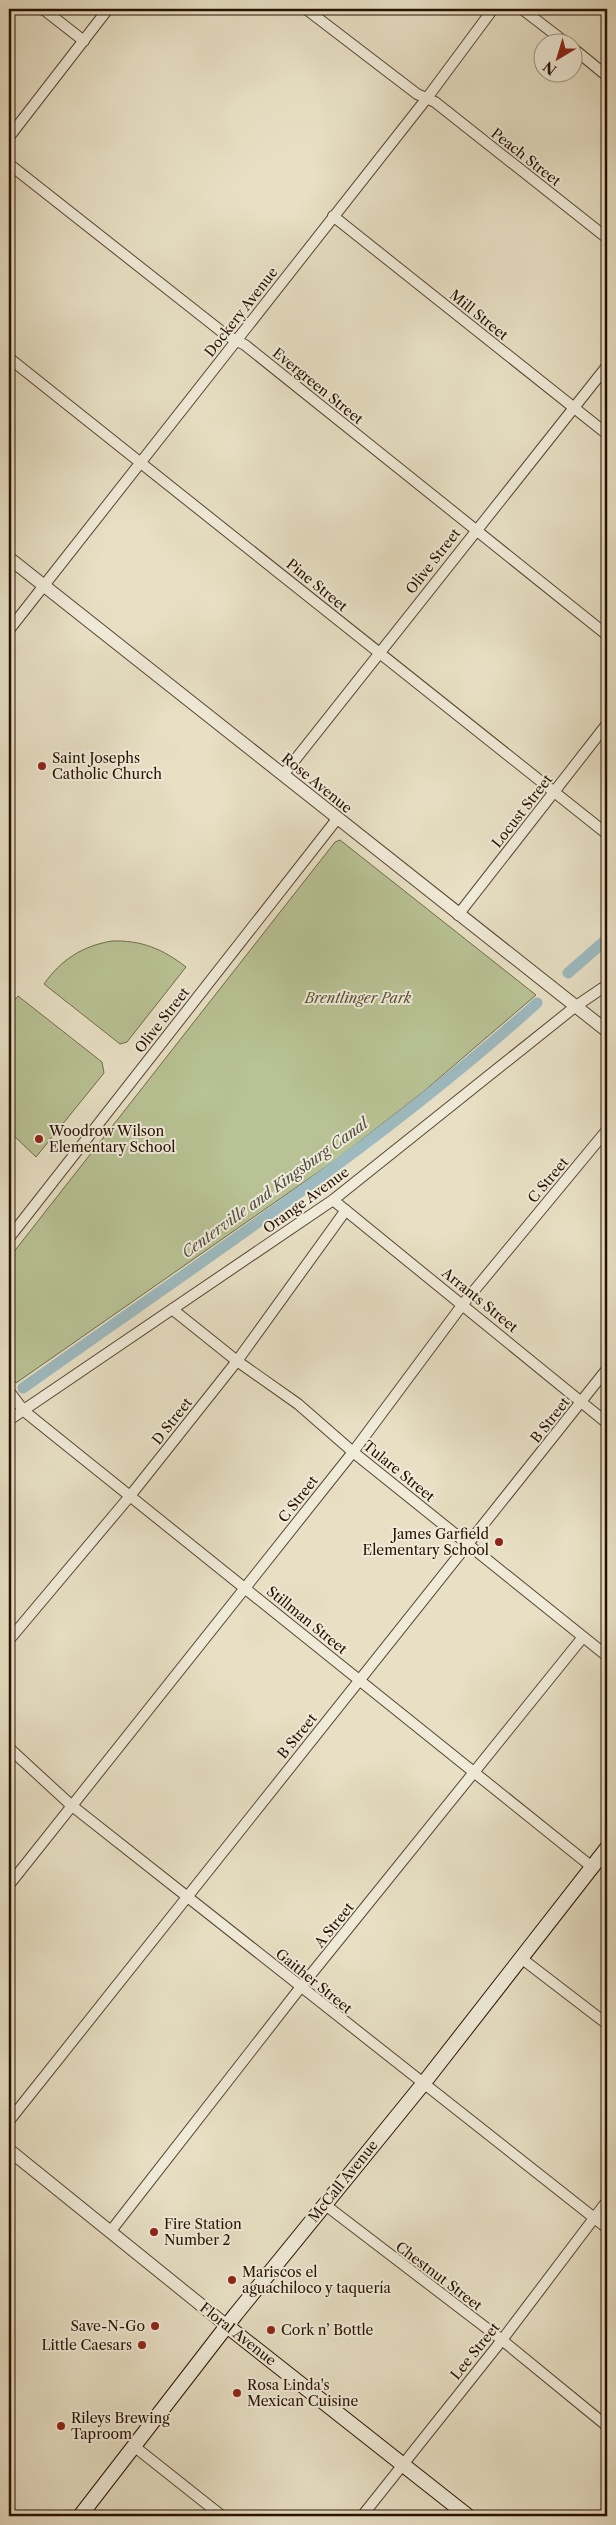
<svg xmlns="http://www.w3.org/2000/svg" width="616" height="2525" viewBox="0 0 616 2525" font-family="'Libre Caslon Text',serif">
  <rect width="100%" height="100%" fill="#e8e0c5"/>
  <filter id="stains"><feTurbulence type="fractalNoise" baseFrequency=".004" numOctaves="4"/><feColorMatrix values="0 0 0 0 .2 0 0 0 0 .09 0 0 0 0 .02 0 0 0 .5 -.17"/></filter>
  <radialGradient id="worn" r=".72"><stop offset=".6" stop-color="#630" stop-opacity="0"/><stop offset="1" stop-color="#630" stop-opacity=".3"/></radialGradient>
  <path fill="#b8c294" stroke="#706a4a" d="M 340,840 L 536,995 L 423,1092 L 337,1159 L 16,1383 L 9,1371 L 9,1258 L 335,842 Z
    M 112,941 C 141,940 163,949 186,967 L 127,1042 L 120,1044 L 44,984 C 61,960 82,946 112,941 Z
    M 18,996 L 102,1062 L 104,1073 L 36,1157 L 9,1131 L 9,1007 Z"/>
  <g fill="none" stroke-linecap="round" stroke-linejoin="round">
    <path stroke="#9dbac0" stroke-width="11" d="M 568,973 L 607,939
      M 23,1388 C 197,1264 378,1146 537,1003"/>
    <defs>
      <path id="minor" d="M 43,9 L 84,41
        M 306,9 L 417,94 L 435,102 L 607,238
        M 522,9 L 565,42
        M 574,49 L 607,76
        M 9,137 L 108,9
        M 9,164 L 226,335 L 245,345 L 607,635
        M 333,216 L 607,434
        M 9,358 L 607,834
        M 9,630 L 427,98 L 493,9
        M 283,775 L 607,366
        M 458,915 L 607,724
        M 333,1200 L 607,1423
        M 9,1238 L 337,819
        M 172,1309 L 237,1361 L 298,1404 L 353,1452 L 607,1656
        M 9,1391 L 24,1411 L 592,1867
        M 9,1420 L 333,1200 L 576,1006 L 607,985
        M 9,1640 L 130,1496 L 237,1361 L 346,1210
        M 9,1748 L 71,1805 L 607,2228
        M 9,1885 L 353,1452 L 463,1304 L 607,1130
        M 521,1958 L 607,2024
        M 9,2121 L 607,1369
        M 324,2204 L 502,2340 L 607,2426
        M 110,2232 L 300,1988 L 583,1637
        M 135,2447 L 222,2516
        M 362,2516 L 502,2340 L 607,2201"/>
      <path id="tertiary" d="M 9,558 L 607,1031
        M 9,2150 L 227,2326"/>
      <path id="secondary" d="M 227,2326 L 468,2516
        M 80,2516 L 236,2314 L 423,2084 L 607,1848"/>
    </defs>
    <use href="#minor" stroke="#574531" stroke-width="12"/>
    <use href="#tertiary" stroke="#574531" stroke-width="14"/>
    <use href="#secondary" stroke="#271100" stroke-width="16"/>
    <use href="#minor" stroke="#f0ebd9" stroke-width="10"/>
    <use href="#tertiary" stroke="#f0ebd9" stroke-width="12"/>
    <use href="#secondary" stroke="#f0ebd9" stroke-width="14"/>
  </g>
  <g fill="#8f2418" stroke="#f0ebd9" stroke-width="2">
    <circle cx="42" cy="766" r="5"/>
    <circle cx="39" cy="1139" r="5"/>
    <circle cx="499" cy="1542" r="5"/>
    <circle cx="154" cy="2232" r="5"/>
    <circle cx="232" cy="2280" r="5"/>
    <circle cx="155" cy="2326" r="5"/>
    <circle cx="271" cy="2330" r="5"/>
    <circle cx="142" cy="2345" r="5"/>
    <circle cx="237" cy="2393" r="5"/>
    <circle cx="61" cy="2426" r="5"/>
  </g>
  <g text-anchor="middle" stroke-width="4" stroke-linejoin="round" paint-order="stroke">
    <g font-size="14" fill="#271100" stroke="#f0ebd9">
      <text transform="translate(526 157) rotate(38)" y="5">Peach Street</text>
      <text transform="translate(241 312) rotate(-52)" y="5">Dockery Avenue</text>
      <text transform="translate(479 315) rotate(39)" y="5">Mill Street</text>
      <text transform="translate(318 386) rotate(39)" y="5">Evergreen Street</text>
      <text transform="translate(433 561) rotate(-52)" y="5">Olive Street</text>
      <text transform="translate(317 585) rotate(39)" y="5">Pine Street</text>
      <text transform="translate(317 783) rotate(39)" y="5">Rose Avenue</text>
      <text transform="translate(522 811) rotate(-52)" y="5">Locust Street</text>
      <text transform="translate(162 1020) rotate(-52)" y="5">Olive Street</text>
      <text transform="translate(548 1180) rotate(-50)" y="5">C Street</text>
      <text transform="translate(306 1200) rotate(-36)" y="5">Orange Avenue</text>
      <text transform="translate(480 1300) rotate(39)" y="5">Arrants Street</text>
      <text transform="translate(550 1420) rotate(-52)" y="5">B Street</text>
      <text transform="translate(172 1421) rotate(-52)" y="5">D Street</text>
      <text transform="translate(399 1471) rotate(39)" y="5">Tulare Street</text>
      <text transform="translate(298 1499) rotate(-52)" y="5">C Street</text>
      <text transform="translate(307 1620) rotate(39)" y="5">Stillman Street</text>
      <text transform="translate(297 1736) rotate(-51)" y="5">B Street</text>
      <text transform="translate(334 1925) rotate(-51)" y="5">A Street</text>
      <text transform="translate(314 1981) rotate(39)" y="5">Gaither Street</text>
      <text transform="translate(343 2181) rotate(-51)" y="5">McCall Avenue</text>
      <text transform="translate(439 2276) rotate(37)" y="5">Chestnut Street</text>
      <text transform="translate(238 2334) rotate(38)" y="5">Floral Avenue</text>
      <text transform="translate(475 2351) rotate(-51)" y="5">Lee Street</text>
    </g>
    <g font-size="14" fill="#271100" stroke="#f0ebd9" text-anchor="start">
      <text x="52" y="763">Saint Josephs<tspan x="52" dy="16">Catholic Church</tspan></text>
      <text x="49" y="1136">Woodrow Wilson<tspan x="49" dy="16">Elementary School</tspan></text>
      <text x="489" y="1539" text-anchor="end">James Garfield<tspan x="489" dy="16">Elementary School</tspan></text>
      <text x="164" y="2229">Fire Station<tspan x="164" dy="16">Number 2</tspan></text>
      <text x="242" y="2277">Mariscos el<tspan x="242" dy="16">aguachiloco y taquería</tspan></text>
      <text x="145" y="2331" text-anchor="end">Save-N-Go</text>
      <text x="281" y="2335">Cork n’ Bottle</text>
      <text x="132" y="2350" text-anchor="end">Little Caesars</text>
      <text x="247" y="2390">Rosa Linda's<tspan x="247" dy="16">Mexican Cuisine</tspan></text>
      <text x="71" y="2423">Rileys Brewing<tspan x="71" dy="16">Taproom</tspan></text>
    </g>
    <g font-size="14" font-style="italic" fill="#5a4f34" stroke="#f0ebd9">
      <text x="358" y="1003">Brentlinger Park</text>
    </g>
    <g font-size="15" font-style="italic" fill="#504c43" stroke="#f0ebd9">
      <text transform="translate(275 1188) rotate(-36)" y="5">Centerville and Kingsburg Canal</text>
    </g>
  </g>
  <rect width="616" height="2525" fill="none" stroke="#e8e0c5" stroke-width="30"/>
  <rect x="10" y="10" width="596" height="2505" fill="none" stroke="#271100" stroke-width="2.5"/>
  <rect x="15" y="15" width="586" height="2495" fill="none" stroke="#271100"/>
  <g transform="translate(558 58) rotate(218)"><circle r="24" fill="#f0ebd9" stroke="#a09482"/>
  <path d="M0-4L9 19L0 12L-9 19Z" fill="#8f2418"/>
  <text y="-8" font-size="14" font-weight="bold" text-anchor="middle" fill="#271100">N</text>
  </g>
  <rect width="100%" height="100%" filter="url(#stains)"/>
  <rect width="100%" height="100%" fill="url(#worn)"/>
</svg>
